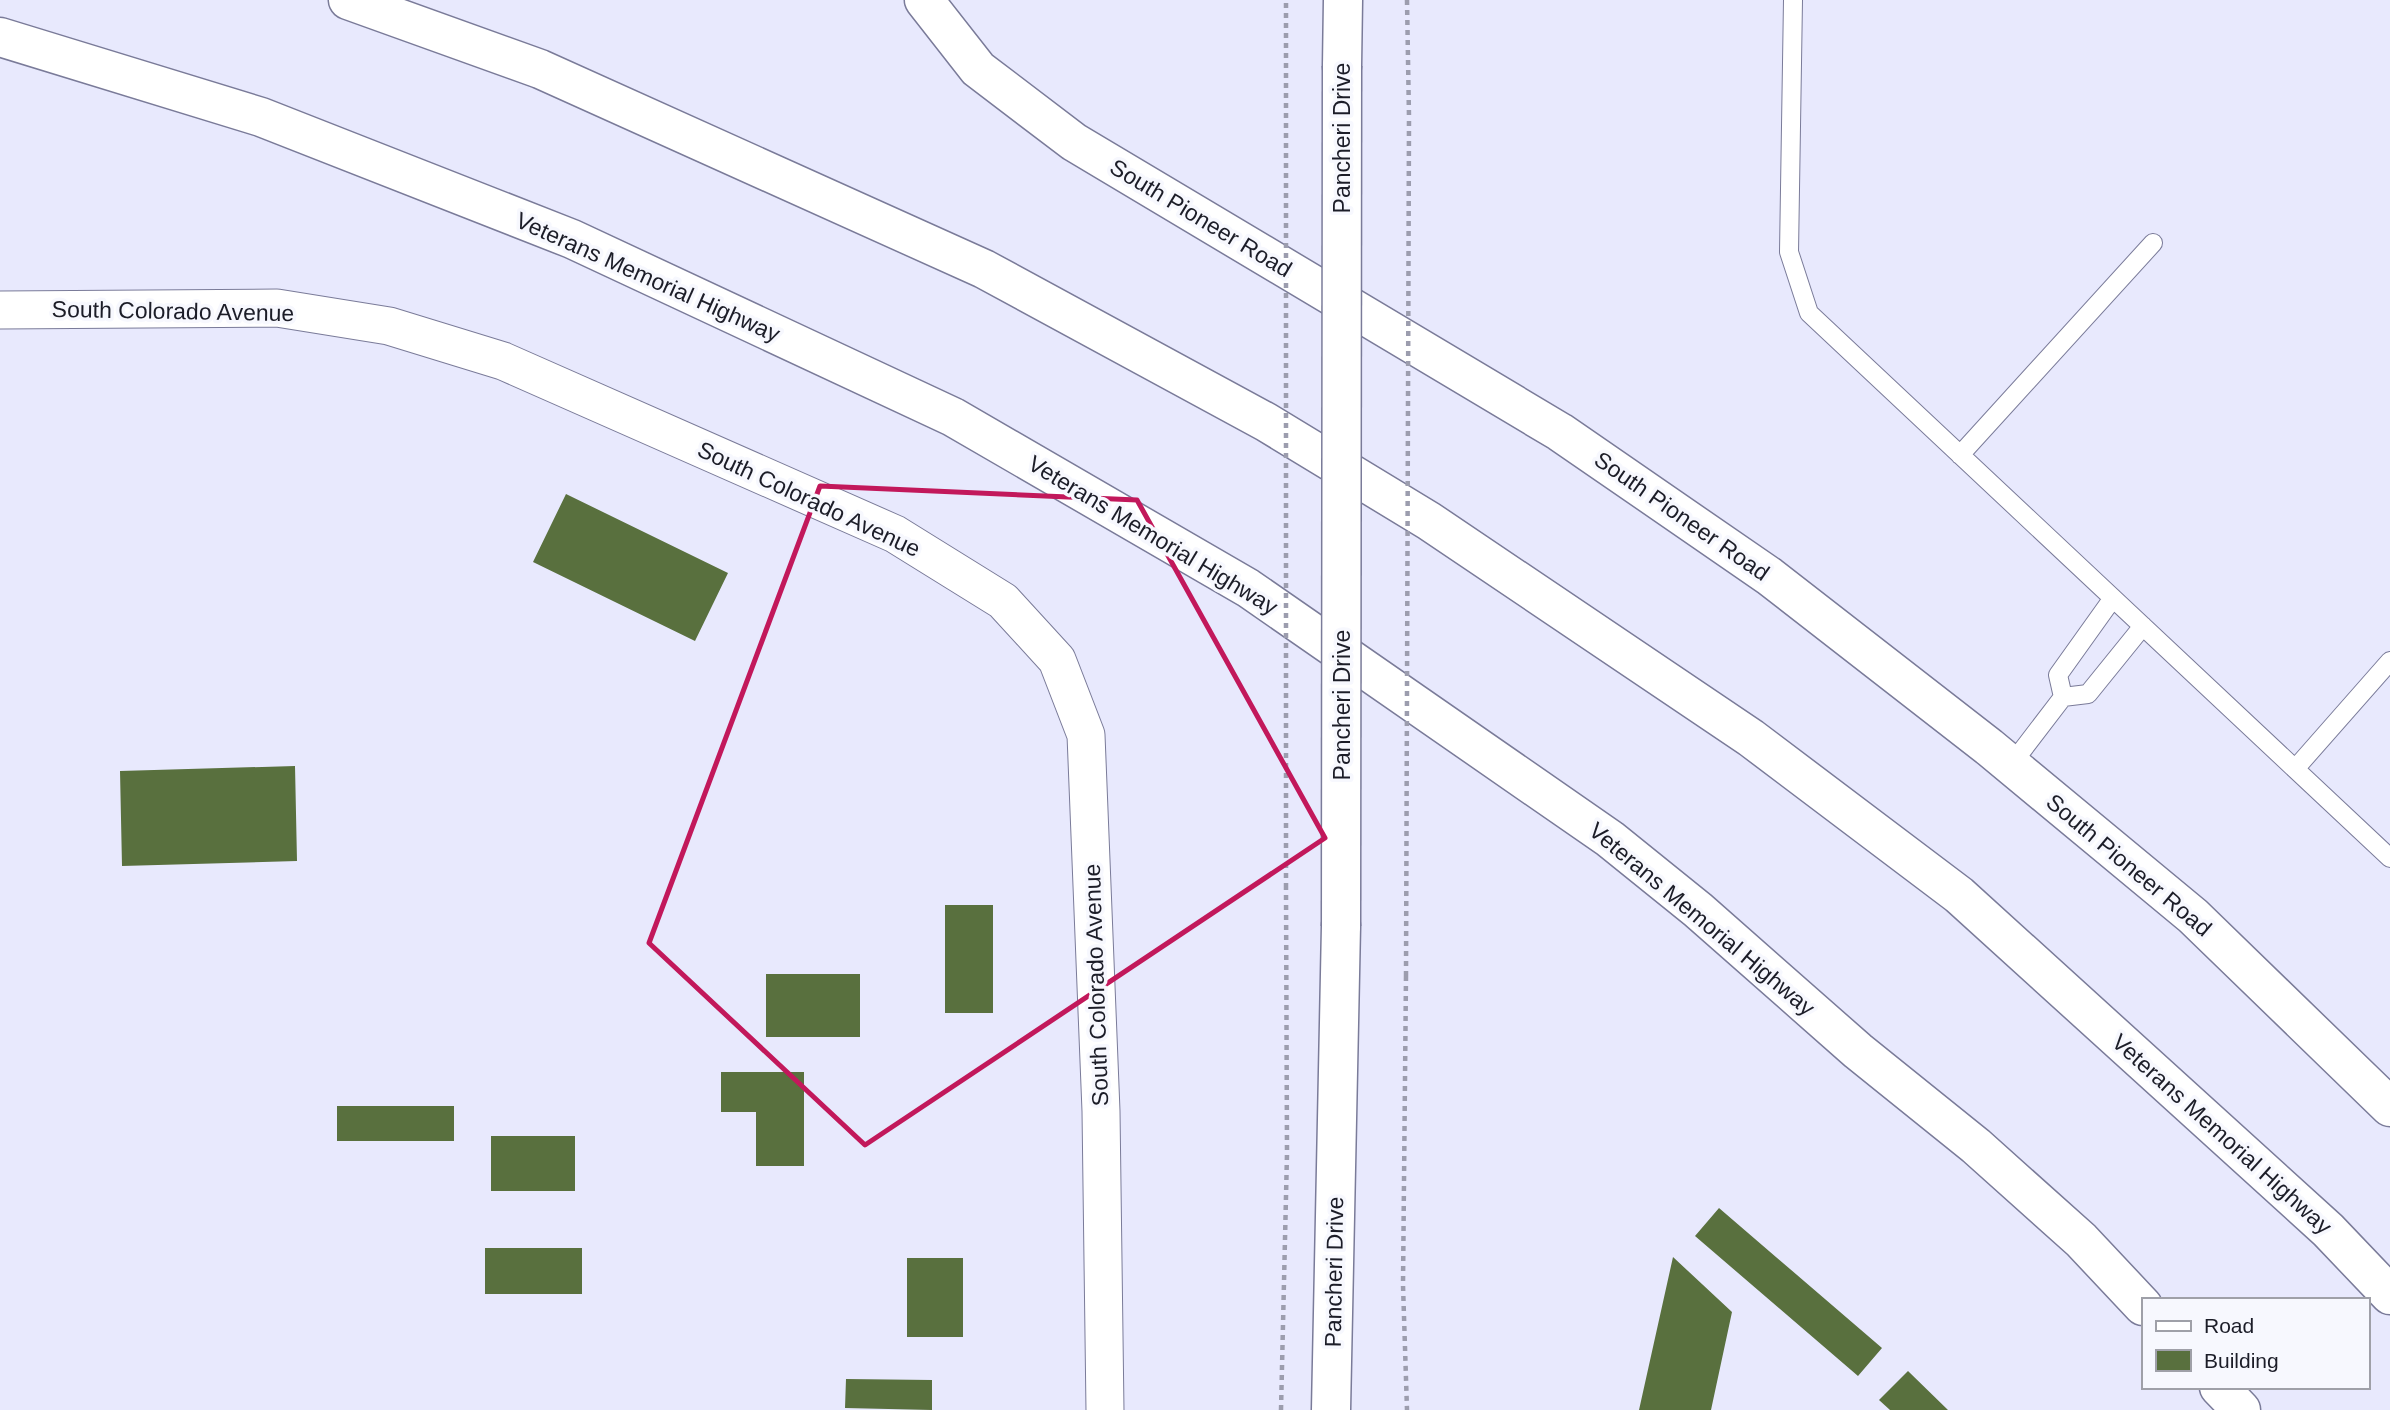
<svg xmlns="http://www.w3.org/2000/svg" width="2390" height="1410" viewBox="0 0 2390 1410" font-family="Arial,sans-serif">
  <rect width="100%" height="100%" fill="#e8e9fd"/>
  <path fill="#59703e" d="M 566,494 L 728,573 L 695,641 L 533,562 Z
    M 295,766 L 297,861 L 122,866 L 120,771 Z
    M 945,905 L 993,905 L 993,1013 L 945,1013 Z
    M 766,974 L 860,974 L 860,1037 L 766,1037 Z
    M 721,1072 L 804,1072 L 804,1166 L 756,1166 L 756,1112 L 721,1112 Z
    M 337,1106 L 454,1106 L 454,1141 L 337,1141 Z
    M 491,1136 L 575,1136 L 575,1191 L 491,1191 Z
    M 1719,1208 L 1882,1348 L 1858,1376 L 1695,1236 Z
    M 485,1248 L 582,1248 L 582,1294 L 485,1294 Z
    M 1673,1257 L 1732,1312 L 1711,1410 L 1639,1410 Z
    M 907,1258 L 963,1258 L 963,1337 L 907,1337 Z
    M 1908,1371 L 1948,1410 L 1890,1410 L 1879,1400 Z
    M 846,1379 L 932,1380 L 932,1410 L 845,1408 Z"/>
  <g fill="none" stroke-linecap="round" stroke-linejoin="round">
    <defs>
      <path id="lane" d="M 1793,0 L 1789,252 L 1809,313 L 2390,858
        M 1960,455 L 2153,243
        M 2063,697 L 2058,675 L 2113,598
        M 2011,765 L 2063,697 L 2088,694 L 2143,626
        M 2295,769 L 2390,661"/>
      <path id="street" d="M 0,310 L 277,308 L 389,326 L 503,361 L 895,534 L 1003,601 L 1057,660 L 1086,735 L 1101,1111 L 1105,1410"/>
      <path id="secondary" d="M 924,0 L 978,69 L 1074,142 L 1560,432 L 1769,576 L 1989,747 L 2193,916 L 2390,1107
        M 1342,66 L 1343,0
        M 1331,1410 L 1341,926"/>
      <path id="highway" d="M 348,0 L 540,69 L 984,269 L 1266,422 L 1429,521 L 1751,738 L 1959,895 L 2328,1230 L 2390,1295
        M 0,37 L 261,117 L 572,239 L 953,417 L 1248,588 L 1610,839 L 1698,910 L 1858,1051 L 1976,1146 L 2081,1240 L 2143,1306
        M 2219,1387 L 2241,1410"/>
    </defs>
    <use href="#lane" stroke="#7a7b99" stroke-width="20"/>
    <use href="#street" stroke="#7a7b99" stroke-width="39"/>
    <use href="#secondary" stroke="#7a7b99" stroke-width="41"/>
    <use href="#highway" stroke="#7a7b99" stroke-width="41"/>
    <path stroke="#9c9dae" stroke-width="4.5" stroke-dasharray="5 5" stroke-linecap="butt" d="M 1407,0 L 1409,117
      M 1286,28 L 1286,0
      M 1406,976 L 1403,1285 L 1407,1410
      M 1281,1410 L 1287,1154 L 1286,888"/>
    <use href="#lane" stroke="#fff" stroke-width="18"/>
    <use href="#street" stroke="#fff" stroke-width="37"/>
    <use href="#secondary" stroke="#fff" stroke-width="38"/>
    <use href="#highway" stroke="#fff" stroke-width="38"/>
    <defs>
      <path id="secondary-bridge" d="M 1341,926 L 1342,66"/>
    </defs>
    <use href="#secondary-bridge" stroke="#7a7b99" stroke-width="41" stroke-linecap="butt"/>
    <path stroke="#9c9dae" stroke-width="4.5" stroke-dasharray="5 5" stroke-linecap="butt" d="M 1286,888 L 1286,28
      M 1406,976 L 1409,117"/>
    <use href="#secondary-bridge" stroke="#fff" stroke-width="38"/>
  </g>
  <path fill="none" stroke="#c2185b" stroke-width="5" stroke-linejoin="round" d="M 820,486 L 1137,500 L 1325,838 L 865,1145 L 649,943 Z"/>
  <g text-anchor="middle" stroke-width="7" stroke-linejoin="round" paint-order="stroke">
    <g font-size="23" fill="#1c1d28" stroke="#f7f8fe">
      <text transform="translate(1342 138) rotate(-90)" y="8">Pancheri Drive</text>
      <text transform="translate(1201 218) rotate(31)" y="8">South Pioneer Road</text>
      <text transform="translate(648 277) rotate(24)" y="8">Veterans Memorial Highway</text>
      <text transform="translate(173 311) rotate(1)" y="8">South Colorado Avenue</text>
      <text transform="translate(809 499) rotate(25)" y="8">South Colorado Avenue</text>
      <text transform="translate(1682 516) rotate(35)" y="8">South Pioneer Road</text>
      <text transform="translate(1153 535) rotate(31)" y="8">Veterans Memorial Highway</text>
      <text transform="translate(1342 705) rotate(-90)" y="8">Pancheri Drive</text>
      <text transform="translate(2129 865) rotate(40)" y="8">South Pioneer Road</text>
      <text transform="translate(1702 919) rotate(40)" y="8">Veterans Memorial Highway</text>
      <text transform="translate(1096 985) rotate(-92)" y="8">South Colorado Avenue</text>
      <text transform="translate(2222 1134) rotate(42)" y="8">Veterans Memorial Highway</text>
      <text transform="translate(1334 1272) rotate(-89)" y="8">Pancheri Drive</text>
    </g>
  </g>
  <rect x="2142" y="1298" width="228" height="91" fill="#f7f8fe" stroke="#9fa0a8" stroke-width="2"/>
  <rect x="2156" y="1321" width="35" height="10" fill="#ffffff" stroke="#9fa0a8" stroke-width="2"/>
  <text x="2204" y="1333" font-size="21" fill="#1c1d28">Road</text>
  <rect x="2156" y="1350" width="35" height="21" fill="#59703e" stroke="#9fa0a8" stroke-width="2"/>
  <text x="2204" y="1368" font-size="21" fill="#1c1d28">Building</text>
</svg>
